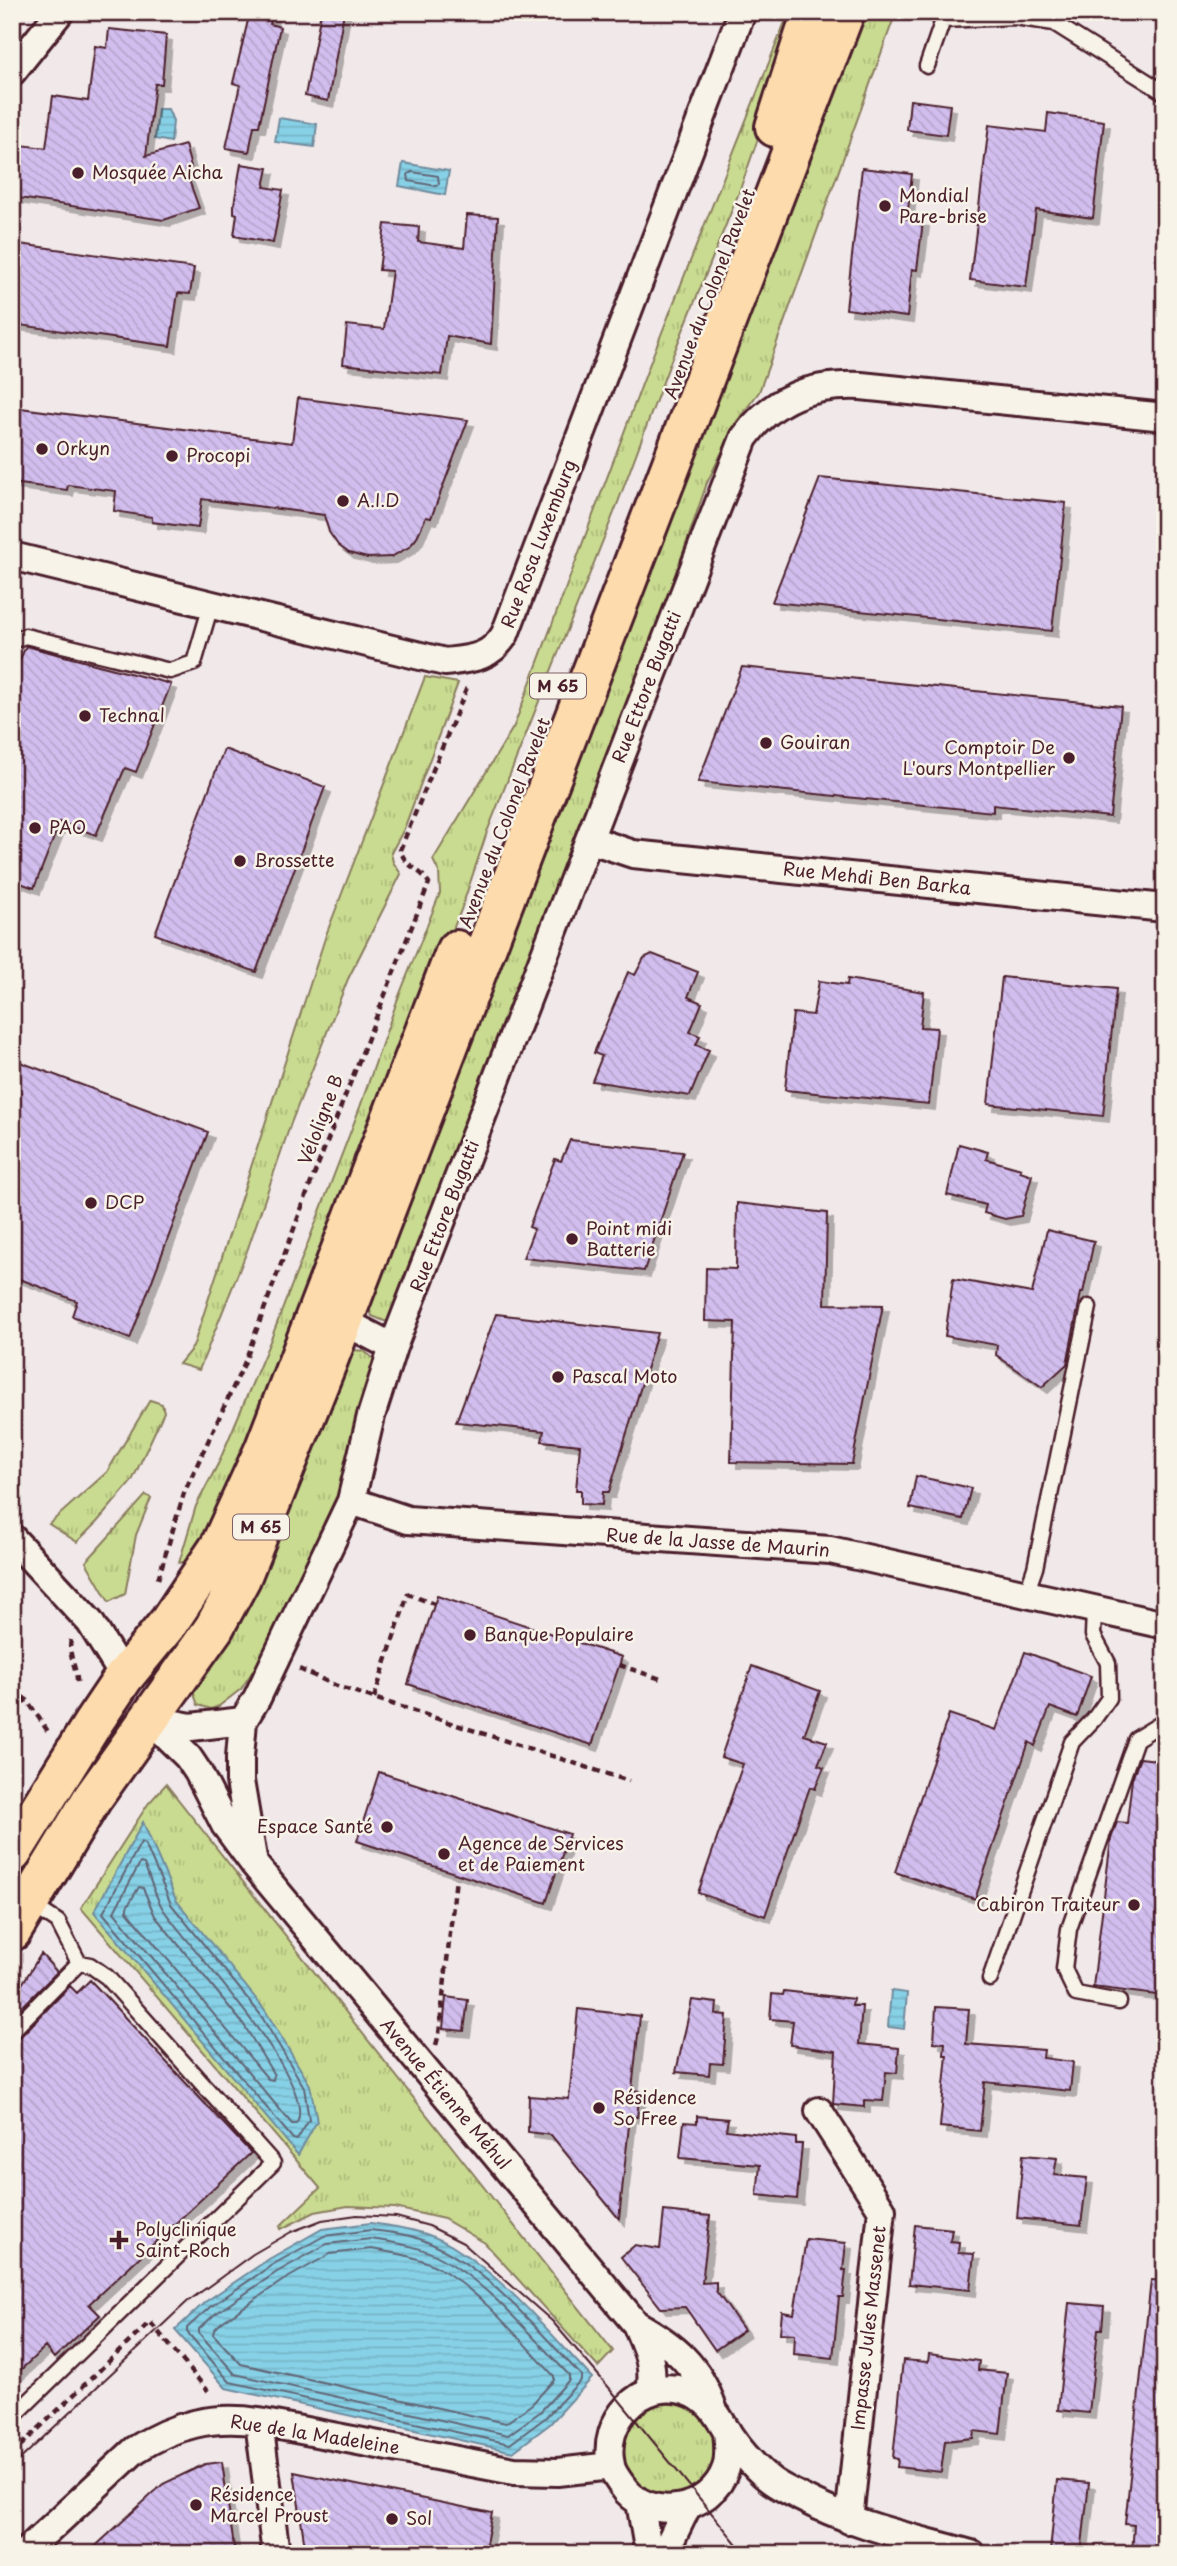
<svg xmlns="http://www.w3.org/2000/svg" width="1177" height="2566" viewBox="0 0 1177 2566" font-family="'Playpen Sans',sans-serif">
  <defs>
    <pattern id="grass-tufts" width="24" height="20" patternUnits="userSpaceOnUse" patternTransform="scale(1.75)"><rect width="24" height="20" fill="#c9db90"/><path d="M3 7l-1-3M5 7V3M7 7l1-3M15 17l-1-3M17 17v-4M19 17l1-3" fill="none" stroke="#aebc7c"/></pattern>
    <pattern id="water-rules" width="6" height="5" patternUnits="userSpaceOnUse" patternTransform="scale(1.75)"><rect width="6" height="5" fill="#87d1e7"/><path d="M0 2.5h6" fill="none" stroke="#76b3c6"/></pattern>
    <pattern id="building-back-hatch" width="6" height="6" patternUnits="userSpaceOnUse" patternTransform="scale(1.75)"><rect width="6" height="6" fill="#d2beee"/><path d="M-1 5l2 2M0 0l6 6M5-1l2 2" fill="none" stroke="#b6a3cc"/></pattern>
    <filter id="shadow"><feDropShadow dx="6" dy="6" stdDeviation="0" flood-color="#0004"/></filter>
  </defs>
  <rect width="100%" height="100%" fill="#f0e8e9"/>
  <filter id="ink" filterUnits="userSpaceOnUse"><feTurbulence type="fractalNoise" baseFrequency=".0143" numOctaves="2"/><feDisplacementMap in="SourceGraphic" scale="14" xChannelSelector="R" yChannelSelector="G"/><feConvolveMatrix kernelMatrix="1 2 1 2 8 2 1 2 1" color-interpolation-filters="sRGB"/></filter>
  <g filter="url(#ink)">
    <path fill="url(#grass-tufts)" stroke="#8a7d5e" stroke-width="2" d="M 789,12 L 799,12 L 771,102 L 738,195 L 673,355 L 617,505 L 487,832 L 461,910 L 410,1033 L 223,1505 L 189,1561 L 179,1563 L 196,1506 L 219,1462 L 271,1339 L 360,1107 L 397,1001 L 440,893 L 439,872 L 433,860 L 514,726 L 653,355 Z
      M 861,12 L 896,12 L 759,392 L 737,421 L 707,483 L 650,649 L 573,839 L 534,951 L 485,1066 L 394,1317 L 387,1322 L 372,1316 L 369,1308 L 380,1268 Z
      M 425,677 L 458,683 L 404,829 L 391,853 L 393,862 L 401,874 L 348,979 L 291,1123 L 247,1251 L 199,1370 L 179,1364 L 193,1347 L 326,935 Z
      M 354,1350 L 364,1351 L 378,1362 L 338,1496 L 292,1599 L 260,1660 L 241,1689 L 219,1706 L 211,1709 L 198,1705 L 194,1694 L 195,1684 L 342,1354 Z
      M 150,1400 L 162,1404 L 164,1412 L 132,1481 L 97,1522 L 77,1542 L 49,1524 L 107,1472 Z
      M 146,1495 L 151,1498 L 136,1535 L 125,1594 L 109,1602 L 86,1562 Z
      M 166,1784 L 613,2351 L 598,2367 L 485,2243 L 444,2219 L 395,2208 L 348,2206 L 315,2212 L 281,2229 L 280,2226 L 320,2188 L 81,1908 L 148,1804 Z
      M621 2451a47 47 0 1 1 94 0a47 47 0 1 1-94 0Z"/>
    <path fill="url(#water-rules)" stroke="#6f8a9c" stroke-width="2" d="M 158,109 L 168,109 L 173,121 L 171,142 L 155,139 Z
      M 279,118 L 317,124 L 314,147 L 275,142 Z
      M 403,163 L 449,171 L 445,195 L 399,186 Z
      M 143,1822 L 176,1900 L 265,2010 L 310,2085 L 317,2121 L 298,2155 L 94,1912 Z
      M 891,1991 L 907,1993 L 904,2029 L 888,2027 Z
      M 371,2223 C 399,2227 428,2231 452,2246 C 506,2279 549,2332 592,2378 L 550,2424 L 513,2452 L 226,2388 L 175,2330 L 205,2302 L 269,2259 L 322,2229 Z"/>
    <g fill="none" stroke-linecap="round" stroke-linejoin="round">
      <path stroke="#626676" stroke-width="2" d="M 412,172 L 438,176 L 439,184 L 436,186 L 409,181 L 408,174 Z
        M 141,1842 L 145,1844 L 171,1904 L 260,2014 L 304,2087 L 309,2120 L 297,2140 L 293,2139 L 103,1913 Z
        M 140,1863 L 144,1864 C 150,1879 155,1896 163,1909 C 186,1944 322,2086 296,2124 L 292,2124 L 114,1912 Z
        M 139,1887 L 143,1888 L 155,1916 L 244,2025 L 274,2075 L 273,2080 L 268,2079 L 127,1911 L 127,1907 Z
        M 371,2230 C 385,2232 401,2233 414,2237 C 480,2258 534,2327 581,2375 L 581,2380 L 545,2418 L 510,2444 L 230,2382 L 187,2332 L 187,2328 L 210,2307 L 272,2265 L 324,2236 Z
        M 371,2239 C 396,2243 421,2246 443,2259 C 488,2284 533,2338 569,2375 L 569,2380 L 540,2412 L 508,2435 L 235,2374 L 199,2333 L 199,2329 L 215,2314 L 277,2272 L 327,2244 Z
        M 371,2249 C 394,2253 418,2256 439,2268 C 483,2294 519,2339 554,2376 L 554,2380 L 532,2404 L 506,2423 L 241,2364 L 213,2334 L 214,2330 L 222,2322 L 282,2281 L 330,2254 Z"/>
    </g>
    <path fill="url(#building-back-hatch)" stroke="#4a1f2b" stroke-width="2" filter="url(#shadow)" d="M 250,12 L 273,12 L 270,24 L 280,27 L 259,126 L 254,126 L 249,152 L 226,148 L 240,85 L 233,83 Z
      M 321,12 L 344,12 L 328,101 L 305,96 Z
      M 109,29 L 166,35 L 162,84 L 155,84 L 146,156 L 185,145 L 191,167 L 185,169 L 199,208 L 164,220 L 12,197 L 12,144 L 46,148 L 53,96 L 88,101 L 95,46 L 107,48 Z
      M 910,100 L 950,105 L 946,135 L 907,130 Z
      M 1048,113 L 1104,121 L 1093,218 L 1036,210 L 1026,287 L 970,280 L 989,125 L 1046,132 Z
      M 241,164 L 268,168 L 264,187 L 283,190 L 273,243 L 234,236 L 237,214 L 234,213 L 234,204 Z
      M 862,168 L 912,174 L 907,219 L 923,221 L 917,270 L 912,269 L 907,317 L 846,309 Z
      M 467,215 L 498,217 L 491,344 L 447,336 L 442,375 L 343,364 L 347,325 L 384,329 L 392,271 L 379,270 L 385,224 L 419,227 L 418,242 L 464,248 Z
      M 12,243 L 194,268 L 190,294 L 178,293 L 170,346 L 12,324 Z
      M 298,398 L 468,420 L 431,518 L 426,517 L 416,539 L 409,547 L 391,557 L 367,558 L 349,553 L 338,545 L 329,532 L 324,515 L 202,499 L 198,528 L 152,522 L 152,517 L 114,511 L 116,491 L 68,485 L 67,490 L 12,483 L 12,407 L 292,443 Z
      M 820,478 L 1066,503 L 1052,631 L 772,602 Z
      M 26,646 L 171,684 L 136,772 L 125,768 L 96,835 L 60,822 L 34,888 L 12,880 L 12,677 Z
      M 742,667 L 1121,706 L 1110,817 L 993,805 L 993,812 L 698,782 Z
      M 224,749 L 325,787 L 256,972 L 155,934 Z
      M 652,954 L 698,972 L 688,997 L 702,1003 L 690,1032 L 700,1036 L 696,1045 L 709,1050 L 690,1096 L 592,1081 L 602,1056 L 594,1053 L 628,972 L 635,975 L 644,958 Z
      M 1002,977 L 1116,989 L 1103,1116 L 988,1104 Z
      M 848,979 L 924,992 L 920,1027 L 937,1028 L 929,1104 L 785,1090 L 793,1013 L 813,1015 L 819,981 L 847,985 Z
      M 12,1059 L 208,1132 L 130,1339 L 72,1316 L 77,1301 L 12,1276 Z
      M 570,1140 L 683,1152 L 644,1271 L 523,1258 L 534,1229 L 529,1227 L 555,1159 L 561,1161 Z
      M 959,1144 L 988,1152 L 986,1159 L 1021,1169 L 1020,1171 L 1032,1175 L 1021,1216 L 1005,1219 L 984,1213 L 986,1205 L 947,1195 Z
      M 737,1203 L 827,1213 L 825,1304 L 883,1305 L 852,1464 L 731,1462 L 735,1322 L 705,1321 L 706,1268 L 736,1269 Z
      M 1047,1230 L 1094,1241 L 1083,1293 L 1081,1293 L 1067,1364 L 1042,1387 L 996,1355 L 997,1345 L 945,1336 L 953,1279 L 1032,1293 Z
      M 496,1314 L 657,1333 L 609,1492 L 603,1492 L 602,1505 L 581,1504 L 581,1490 L 576,1490 L 580,1445 L 542,1441 L 544,1431 L 456,1422 Z
      M 916,1476 L 971,1488 L 963,1519 L 910,1508 Z
      M 437,1596 L 622,1657 L 592,1745 L 408,1684 Z
      M 1025,1652 L 1091,1676 L 1077,1717 L 1050,1707 L 1035,1746 L 1029,1742 L 975,1899 L 895,1872 L 949,1714 L 996,1730 Z
      M 752,1666 L 820,1691 L 804,1735 L 827,1742 L 818,1765 L 824,1767 L 815,1789 L 810,1787 L 765,1916 L 698,1893 L 743,1764 L 721,1757 Z
      M 1140,1758 L 1165,1761 L 1165,1996 L 1093,1987 L 1111,1839 L 1117,1822 L 1127,1823 L 1132,1779 Z
      M 379,1772 L 569,1834 L 546,1903 L 357,1841 Z
      M 41,1954 L 57,1972 L 12,2017 L 12,2000 Z
      M 90,1980 L 251,2153 L 89,2304 L 100,2315 L 54,2358 L 45,2347 L 12,2378 L 12,2040 L 19,2038 L 70,1986 L 77,1993 Z
      M 784,1991 L 853,1999 L 852,2006 L 862,2006 L 859,2044 L 899,2048 L 897,2073 L 886,2072 L 883,2101 L 864,2100 L 864,2107 L 833,2104 L 836,2051 L 790,2045 L 793,2021 L 770,2019 L 772,1994 L 783,1995 Z
      M 446,1997 L 468,2000 L 464,2031 L 443,2029 Z
      M 692,2000 L 717,2003 L 716,2014 L 727,2015 L 723,2064 L 710,2063 L 709,2075 L 676,2072 Z
      M 936,2007 L 969,2009 L 966,2044 L 1044,2050 L 1043,2058 L 1073,2062 L 1070,2091 L 985,2082 L 980,2131 L 940,2127 L 947,2055 L 944,2055 L 945,2043 L 934,2042 Z
      M 578,2009 L 640,2016 L 632,2090 L 640,2091 L 637,2117 L 630,2116 L 619,2219 L 551,2135 L 528,2132 L 529,2096 L 569,2099 Z
      M 697,2116 L 728,2119 L 726,2130 L 796,2138 L 796,2144 L 802,2144 L 797,2199 L 757,2195 L 760,2165 L 680,2158 L 684,2122 L 697,2123 Z
      M 1023,2155 L 1057,2158 L 1054,2175 L 1087,2178 L 1081,2225 L 1017,2218 Z
      M 664,2211 L 710,2216 L 702,2283 L 716,2282 L 716,2291 L 744,2330 L 715,2350 L 685,2307 L 661,2308 L 621,2257 L 635,2245 L 660,2249 Z
      M 915,2225 L 952,2229 L 950,2241 L 959,2242 L 958,2253 L 974,2254 L 970,2290 L 909,2284 Z
      M 806,2239 L 846,2243 L 843,2270 L 846,2270 L 843,2297 L 839,2297 L 833,2358 L 794,2354 L 795,2334 L 780,2333 L 782,2312 L 794,2314 Z
      M 1151,2280 L 1165,2281 L 1165,2499 L 1162,2528 L 1165,2528 L 1165,2535 L 1163,2554 L 1132,2554 L 1134,2525 L 1125,2524 Z
      M 1069,2303 L 1104,2306 L 1102,2329 L 1098,2329 L 1089,2413 L 1058,2410 Z
      M 929,2354 L 979,2361 L 978,2370 L 1007,2373 L 1000,2434 L 974,2431 L 973,2438 L 945,2441 L 941,2472 L 897,2467 L 898,2459 L 893,2458 L 903,2360 L 928,2362 Z
      M 222,2462 L 235,2554 L 87,2554 L 163,2484 L 205,2464 Z
      M 294,2472 L 492,2513 L 484,2554 L 306,2554 Z
      M 1057,2480 L 1089,2483 L 1081,2554 L 1050,2552 Z"/>
    <g fill="none" stroke-linecap="round" stroke-linejoin="round">
      <defs>
        <path id="lane" d="M 1016,12 L 1015,17 L 1054,23 L 1165,93
          M 927,66 L 943,20 L 1015,17
          M 12,641 L 25,636 L 170,671 L 194,663 L 211,605
          M 1026,1594 L 1035,1568 L 1089,1307
          M 990,1979 L 1072,1742 L 1094,1719 L 1109,1698 L 1108,1663 L 1093,1635 L 1094,1611
          M 1119,2002 L 1076,1994 L 1064,1969 L 1069,1929 L 1136,1739 L 1165,1721
          M 12,2031 L 79,1963 L 58,1922 L 32,1905
          M 12,2418 L 273,2163 L 107,1977 L 90,1965 L 79,1963"/>
        <path id="street" d="M 12,72 L 60,12
          M 12,556 L 445,662 C 471,659 491,658 505,634 L 742,12
          M 591,840 L 633,854 L 1165,908
          M 343,1321 L 393,1347
          M 351,1501 L 408,1520 L 830,1550 L 1165,1625
          M 12,1538 L 90,1622 L 124,1677
          M 149,1719 L 188,1757 L 198,1772 L 225,1825 L 254,1864 L 636,2324 C 647,2350 655,2364 650,2392
          M 149,1719 L 191,1727 L 243,1721
          M 254,1864 L 240,1781 L 240,1757 L 243,1721 L 257,1698 L 351,1501 L 371,1416 L 393,1347 L 744,438 C 774,397 811,384 861,386 L 1165,417
          M 819,2111 L 882,2210 L 849,2520
          M 636,2324 C 675,2346 698,2365 713,2408
          M 259,2422 L 276,2554
          M 727,2431 C 728,2443 730,2455 726,2468 C 711,2512 648,2525 621,2484 C 617,2478 612,2472 611,2465 C 601,2422 641,2377 686,2391 C 707,2398 716,2412 726,2430 C 736,2446 753,2466 768,2478 C 777,2486 790,2491 800,2497 C 855,2526 911,2537 971,2554
          M 640,2502 L 649,2554
          M 23,2554 L 135,2450 C 174,2425 212,2415 259,2422 L 514,2471 L 558,2472 L 611,2466
          M 664,2554 L 687,2507"/>
        <path id="primary" d="M 775,127 L 812,12
          M 12,1853 L 93,1723 L 124,1677 L 169,1622 L 220,1546 L 264,1450 L 456,950
          M 12,1931 L 92,1799 L 214,1628 L 241,1578 L 327,1363 L 845,12"/>
      </defs>
      <use href="#lane" stroke="#4a1f2b" stroke-width="19"/>
      <use href="#street" stroke="#4a1f2b" stroke-width="32"/>
      <use href="#primary" stroke="#4a1f2b" stroke-width="44"/>
      <path stroke="#4a1f2b" stroke-width="4.5" stroke-dasharray="7 5" stroke-linecap="butt" d="M 158,1579 L 184,1493 L 244,1364 L 312,1180 L 429,883 C 419,867 407,869 400,850 L 468,685
        M 71,1640 C 67,1656 79,1670 77,1687
        M 619,1665 L 661,1679
        M 299,1669 L 337,1686 L 629,1781
        M 12,1690 L 27,1700 L 49,1733
        M 374,1698 L 408,1594 L 434,1604
        M 12,1708 L 27,1700
        M 436,2045 L 439,2034 L 456,1878
        M 12,2454 L 150,2322 L 208,2391"/>
      <use href="#lane" stroke="#f7f3e8" stroke-width="14"/>
      <use href="#street" stroke="#f7f3e8" stroke-width="26"/>
      <use href="#primary" stroke="#fddbac" stroke-width="38"/>
      <path stroke="#4a1f2b" stroke-width="2" d="M 12,2467 L 187,2302 L 253,2254 L 291,2232 L 322,2220 L 357,2215 L 396,2217 L 429,2226 L 463,2243 L 552,2321 L 611,2390 L 745,2554"/>
    </g>
  </g>
  <g fill="#4a1f2b" stroke="#f7f3e8" stroke-width="2.5">
    <circle cx="78" cy="173" r="7"/>
    <circle cx="885" cy="206" r="7"/>
    <circle cx="42" cy="449" r="7"/>
    <circle cx="172" cy="456" r="7"/>
    <circle cx="343" cy="501" r="7"/>
    <circle cx="85" cy="716" r="7"/>
    <circle cx="766" cy="743" r="7"/>
    <circle cx="1069" cy="758" r="7"/>
    <circle cx="35" cy="828" r="7"/>
    <circle cx="240" cy="861" r="7"/>
    <circle cx="91" cy="1203" r="7"/>
    <circle cx="572" cy="1239" r="7"/>
    <circle cx="558" cy="1377" r="7"/>
    <circle cx="470" cy="1635" r="7"/>
    <circle cx="387" cy="1827" r="7"/>
    <circle cx="444" cy="1854" r="7"/>
    <circle cx="1134" cy="1905" r="7"/>
    <circle cx="599" cy="2108" r="7"/>
    <path d="M115.5 2229.5h7v7h7v7h-7v7h-7v-7h-7v-7h7z"/>
    <circle cx="196" cy="2505" r="7"/>
    <circle cx="392" cy="2519" r="7"/>
  </g>
  <g text-anchor="middle" stroke-width="5" stroke-linejoin="round" paint-order="stroke">
    <g fill="#f7f3e8" stroke="#7e5f64" stroke-width="2">
      <rect x="530" y="673.5" width="56" height="25" rx="5"/>
      <rect x="233" y="1514.5" width="56" height="25" rx="5"/>
    </g>
    <g font-size="16" font-weight="bold" fill="#4a1f2b">
      <text x="558" y="692">M 65</text>
      <text x="261" y="1533">M 65</text>
    </g>
    <g font-size="18" fill="#4a1f2b" stroke="#f7f3e8" text-anchor="start">
      <text x="92" y="179">Mosquée Aicha</text>
      <text x="899" y="202">Mondial<tspan x="899" dy="21">Pare-brise</tspan></text>
      <text x="56" y="455">Orkyn</text>
      <text x="186" y="462">Procopi</text>
      <text x="357" y="507">A.I.D</text>
      <text x="99" y="722">Technal</text>
      <text x="780" y="749">Gouiran</text>
      <text x="1055" y="754" text-anchor="end">Comptoir De<tspan x="1055" dy="21">L'ours Montpellier</tspan></text>
      <text x="49" y="834">PAO</text>
      <text x="254" y="867">Brossette</text>
      <text x="105" y="1209">DCP</text>
      <text x="586" y="1235">Point midi<tspan x="586" dy="21">Batterie</tspan></text>
      <text x="572" y="1383">Pascal Moto</text>
      <text x="484" y="1641">Banque Populaire</text>
      <text x="373" y="1833" text-anchor="end">Espace Santé</text>
      <text x="458" y="1850">Agence de Services<tspan x="458" dy="21">et de Paiement</tspan></text>
      <text x="1120" y="1911" text-anchor="end">Cabiron Traiteur</text>
      <text x="613" y="2104">Résidence<tspan x="613" dy="21">So Free</tspan></text>
      <text x="135" y="2236">Polyclinique<tspan x="135" dy="21">Saint-Roch</tspan></text>
      <text x="210" y="2501">Résidence<tspan x="210" dy="21">Marcel Proust</tspan></text>
      <text x="406" y="2525">Sol</text>
    </g>
    <g font-size="18" fill="#4a1f2b" stroke="#f7f3e8">
      <text transform="translate(710 294) rotate(-69)" y="6">Avenue du Colonel Pavelet</text>
      <text transform="translate(539 544) rotate(-69)" y="6">Rue Rosa Luxemburg</text>
      <text transform="translate(647 687) rotate(-69)" y="6">Rue Ettore Bugatti</text>
      <text transform="translate(505 823) rotate(-69)" y="6">Avenue du Colonel Pavelet</text>
      <text transform="translate(877 879) rotate(6)" y="6">Rue Mehdi Ben Barka</text>
      <text transform="translate(321 1120) rotate(-69)" y="6">Véloligne B</text>
      <text transform="translate(445 1216) rotate(-69)" y="6">Rue Ettore Bugatti</text>
      <text transform="translate(718 1543) rotate(4)" y="6">Rue de la Jasse de Maurin</text>
      <text transform="translate(445 2094) rotate(50)" y="6">Avenue Étienne Méhul</text>
      <text transform="translate(869 2328) rotate(-84)" y="6">Impasse Jules Massenet</text>
      <text transform="translate(315 2435) rotate(9)" y="6">Rue de la Madeleine</text>
    </g>
  </g>
  <rect width="1177" height="2566" fill="none" stroke="#f7f3e8" stroke-width="42"/>
  <rect x="21" y="21" width="1135" height="2524" fill="none" stroke="#4a1f2b" stroke-width="2.5" filter="url(#ink)"/>
</svg>
